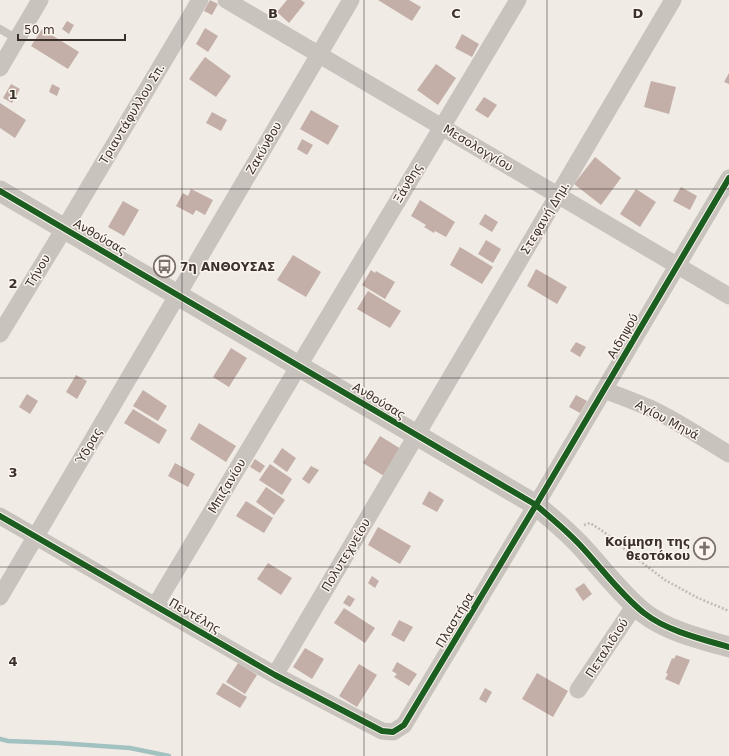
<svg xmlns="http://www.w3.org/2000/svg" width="729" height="756" viewBox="0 0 729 756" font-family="'DejaVu Sans',sans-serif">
  <rect width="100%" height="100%" fill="#f0ebe5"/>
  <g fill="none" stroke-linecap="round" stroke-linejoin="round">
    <path stroke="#a1c2c1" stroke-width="4.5" d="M 0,739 L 8,741 L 58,743 L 130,748 L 169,756"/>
  </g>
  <path fill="#c3afa7" d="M 210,0 L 218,4 L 212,15 L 204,11 Z
    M 287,0 L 301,0 L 305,3 L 289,23 L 277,12 Z
    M 378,0 L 409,0 L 421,7 L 412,21 Z
    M 67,21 L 74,25 L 69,34 L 62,29 Z
    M 205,28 L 218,36 L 208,52 L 196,44 Z
    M 42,29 L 79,52 L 68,69 L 31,46 Z
    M 462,34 L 479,44 L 472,57 L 455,48 Z
    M 205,57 L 231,76 L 216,97 L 189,79 Z
    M 436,64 L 456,78 L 438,105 L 417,90 Z
    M 729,73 L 729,84 L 724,82 Z
    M 651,81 L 676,87 L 669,114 L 644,107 Z
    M 11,84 L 20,89 L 12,103 L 3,98 Z
    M 52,84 L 60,88 L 57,96 L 49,92 Z
    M 484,97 L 497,105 L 488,118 L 475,110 Z
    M 0,103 L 26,120 L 15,138 L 0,128 Z
    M 311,110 L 339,126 L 328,145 L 300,129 Z
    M 212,112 L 227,120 L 221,131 L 206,123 Z
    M 302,139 L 313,145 L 307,155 L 297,149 Z
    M 595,157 L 621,178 L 601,205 L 574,184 Z
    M 681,187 L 697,196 L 690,210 L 673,201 Z
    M 191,189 L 213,200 L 205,215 L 196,210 L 193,215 L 176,206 L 183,193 L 188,196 Z
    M 636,189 L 656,202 L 640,227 L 620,214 Z
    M 420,200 L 455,222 L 446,237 L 435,231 L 434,233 L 424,227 L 426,225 L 411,216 Z
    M 123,201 L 139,210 L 124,236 L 108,227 Z
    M 485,214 L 498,222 L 492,232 L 479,224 Z
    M 486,240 L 501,249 L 493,263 L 478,254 Z
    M 460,247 L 493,267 L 482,284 L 450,265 Z
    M 293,255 L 321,272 L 306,297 L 277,280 Z
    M 536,269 L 567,287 L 557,304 L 527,286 Z
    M 371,270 L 375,273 L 376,271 L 395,282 L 385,299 L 362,285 Z
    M 368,291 L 401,311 L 390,328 L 357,309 Z
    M 576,342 L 586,347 L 580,357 L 570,351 Z
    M 231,348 L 247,358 L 229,387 L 213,377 Z
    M 76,375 L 87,381 L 77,399 L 66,392 Z
    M 143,390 L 167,406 L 158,421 L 133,406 Z
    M 27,394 L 38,401 L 30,414 L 19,407 Z
    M 576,395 L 587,401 L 580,413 L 569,407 Z
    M 133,409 L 167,430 L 159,444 L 124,423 Z
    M 199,423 L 236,446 L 226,462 L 190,439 Z
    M 380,436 L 401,449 L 384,476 L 363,463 Z
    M 282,448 L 296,458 L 287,472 L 273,462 Z
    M 255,459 L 265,466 L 260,473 L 250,467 Z
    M 175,463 L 195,474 L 188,487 L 168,476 Z
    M 270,464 L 292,479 L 282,495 L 259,480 Z
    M 311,466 L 319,470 L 309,484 L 302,479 Z
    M 266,487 L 285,500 L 274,515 L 256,502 Z
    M 429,491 L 444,500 L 437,512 L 422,504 Z
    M 246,501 L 273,518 L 264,533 L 236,516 Z
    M 378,527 L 411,546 L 400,564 L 368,545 Z
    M 268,563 L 292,578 L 281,595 L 257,579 Z
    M 372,576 L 379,581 L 375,588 L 368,583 Z
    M 584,583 L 592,594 L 583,601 L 575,589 Z
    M 348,595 L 355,599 L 350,607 L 343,603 Z
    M 344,608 L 375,628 L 365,643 L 334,623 Z
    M 399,620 L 413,627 L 404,642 L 391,635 Z
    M 305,648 L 324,659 L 312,679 L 293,667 Z
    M 676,655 L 690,660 L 679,685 L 665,679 L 668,674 L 666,673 L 672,658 L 674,659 Z
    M 397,662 L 417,674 L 409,686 L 394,677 L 397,674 L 392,671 Z
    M 238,663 L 257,675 L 245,694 L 226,682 Z
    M 359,664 L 377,675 L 357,707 L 339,696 Z
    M 537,673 L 568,691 L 553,717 L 522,699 Z
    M 223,683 L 247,697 L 240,708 L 216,694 Z
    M 485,688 L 492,692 L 486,703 L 479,699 Z"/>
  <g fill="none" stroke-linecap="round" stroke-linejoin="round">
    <path stroke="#c2bbb6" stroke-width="2.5" stroke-dasharray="2 2" stroke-linecap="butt" d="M 584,525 L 590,523 L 604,532 L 628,552 L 665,580 L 698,598 L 729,611"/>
    <path stroke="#c9c3be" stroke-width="8" d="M 0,29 L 17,39"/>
    <path stroke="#c9c3be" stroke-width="17" d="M 226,0 L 729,296
      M 0,68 L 40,0
      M 0,334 L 64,229 L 200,0
      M 604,390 C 620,396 637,402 652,409 C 679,422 704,439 729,454
      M 0,516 L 275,675 L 382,731 L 393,732 L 404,725 L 536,505 L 729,178
      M 0,597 L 351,0
      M 155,606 L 518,0
      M 275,675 L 673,0
      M 578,690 L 635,605"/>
    <path stroke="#c9c3be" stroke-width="21" d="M 0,191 L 536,505 C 551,518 566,530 579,544 C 601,567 619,593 644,613 C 667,631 701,639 729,647"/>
    <defs>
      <path id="cycleway" d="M 0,191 L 536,505 C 551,518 566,530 579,544 C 601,567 619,593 644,613 C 667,631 701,639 729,647
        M 0,516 L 275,675 L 382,731 L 393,732 L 404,725 L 536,505 L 729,178"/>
    </defs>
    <use href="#cycleway" stroke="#fbf5ee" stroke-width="8"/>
    <use href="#cycleway" stroke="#1b5e20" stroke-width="6"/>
  </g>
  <path fill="none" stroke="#3b302b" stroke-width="1" stroke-opacity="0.55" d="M 182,0 L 182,756M 364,0 L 364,756M 547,0 L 547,756M 0,189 L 729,189M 0,378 L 729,378M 0,567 L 729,567"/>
  <defs>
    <symbol id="bus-ring" viewBox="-11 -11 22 22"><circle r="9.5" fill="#fbf5ee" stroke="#7a716c" stroke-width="1.5"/><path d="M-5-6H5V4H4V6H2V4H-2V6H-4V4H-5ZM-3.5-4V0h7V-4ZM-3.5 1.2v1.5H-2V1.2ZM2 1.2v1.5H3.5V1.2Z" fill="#7a716c"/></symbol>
    <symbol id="church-ring" viewBox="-11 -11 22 22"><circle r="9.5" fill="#fbf5ee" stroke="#7a716c" stroke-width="1.5"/><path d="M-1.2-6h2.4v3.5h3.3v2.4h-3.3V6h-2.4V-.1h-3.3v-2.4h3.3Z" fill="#7a716c"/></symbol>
  </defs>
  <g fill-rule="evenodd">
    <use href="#bus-ring" x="152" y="254" width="25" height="25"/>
    <use href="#church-ring" x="692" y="536" width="25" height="25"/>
  </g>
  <g text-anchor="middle" stroke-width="3" stroke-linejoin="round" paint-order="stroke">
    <g font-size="12" fill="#3b302b" stroke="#fbf5ee">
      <text transform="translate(132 114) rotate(-59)" y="4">Τριαντάφυλλου Σπ.</text>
      <text transform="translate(264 148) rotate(-60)" y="4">Ζακύνθου</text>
      <text transform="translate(478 148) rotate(31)" y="4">Μεσολογγίου</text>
      <text transform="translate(408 183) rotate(-59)" y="4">Ξάνθης</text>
      <text transform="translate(545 218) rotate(-59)" y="4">Στεφανή Δημ.</text>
      <text transform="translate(100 237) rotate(30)" y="4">Ανθούσας</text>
      <text transform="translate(38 271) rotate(-59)" y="4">Τήνου</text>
      <text transform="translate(623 336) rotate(-60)" y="4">Αιδηψού</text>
      <text transform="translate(379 401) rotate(31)" y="4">Ανθούσας</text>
      <text transform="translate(667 420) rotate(28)" y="4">Αγίου Μηνά</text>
      <text transform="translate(89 446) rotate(-60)" y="4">Ύδρας</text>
      <text transform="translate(227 486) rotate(-59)" y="4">Μπιζανίου</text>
      <text transform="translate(346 555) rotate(-59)" y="4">Πολυτεχνείου</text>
      <text transform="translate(195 616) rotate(30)" y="4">Πεντέλης</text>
      <text transform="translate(455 620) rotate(-59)" y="4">Πλαστήρα</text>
      <text transform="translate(607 648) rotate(-57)" y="4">Πεταλιδιού</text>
    </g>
    <g font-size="12" font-weight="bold" fill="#3b302b" stroke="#fbf5ee" text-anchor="start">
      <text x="180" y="271">7η ΑΝΘΟΥΣΑΣ</text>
      <text x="690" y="546" text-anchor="end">Κοίμηση της<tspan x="690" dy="14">θεοτόκου</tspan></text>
    </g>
  </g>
  <g font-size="13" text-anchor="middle" font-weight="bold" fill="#3b302b" stroke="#fbf5ee" stroke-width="3" stroke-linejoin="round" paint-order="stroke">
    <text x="273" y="18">B</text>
    <text x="456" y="18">C</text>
    <text x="638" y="18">D</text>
    <text x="13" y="99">1</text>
    <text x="13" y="288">2</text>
    <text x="13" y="477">3</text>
    <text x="13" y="666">4</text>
  </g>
  <path d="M18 34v6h107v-6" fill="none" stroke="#3b302b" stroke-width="2"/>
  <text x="24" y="34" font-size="12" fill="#3b302b" stroke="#fbf5ee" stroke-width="3" paint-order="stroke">50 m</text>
</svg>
